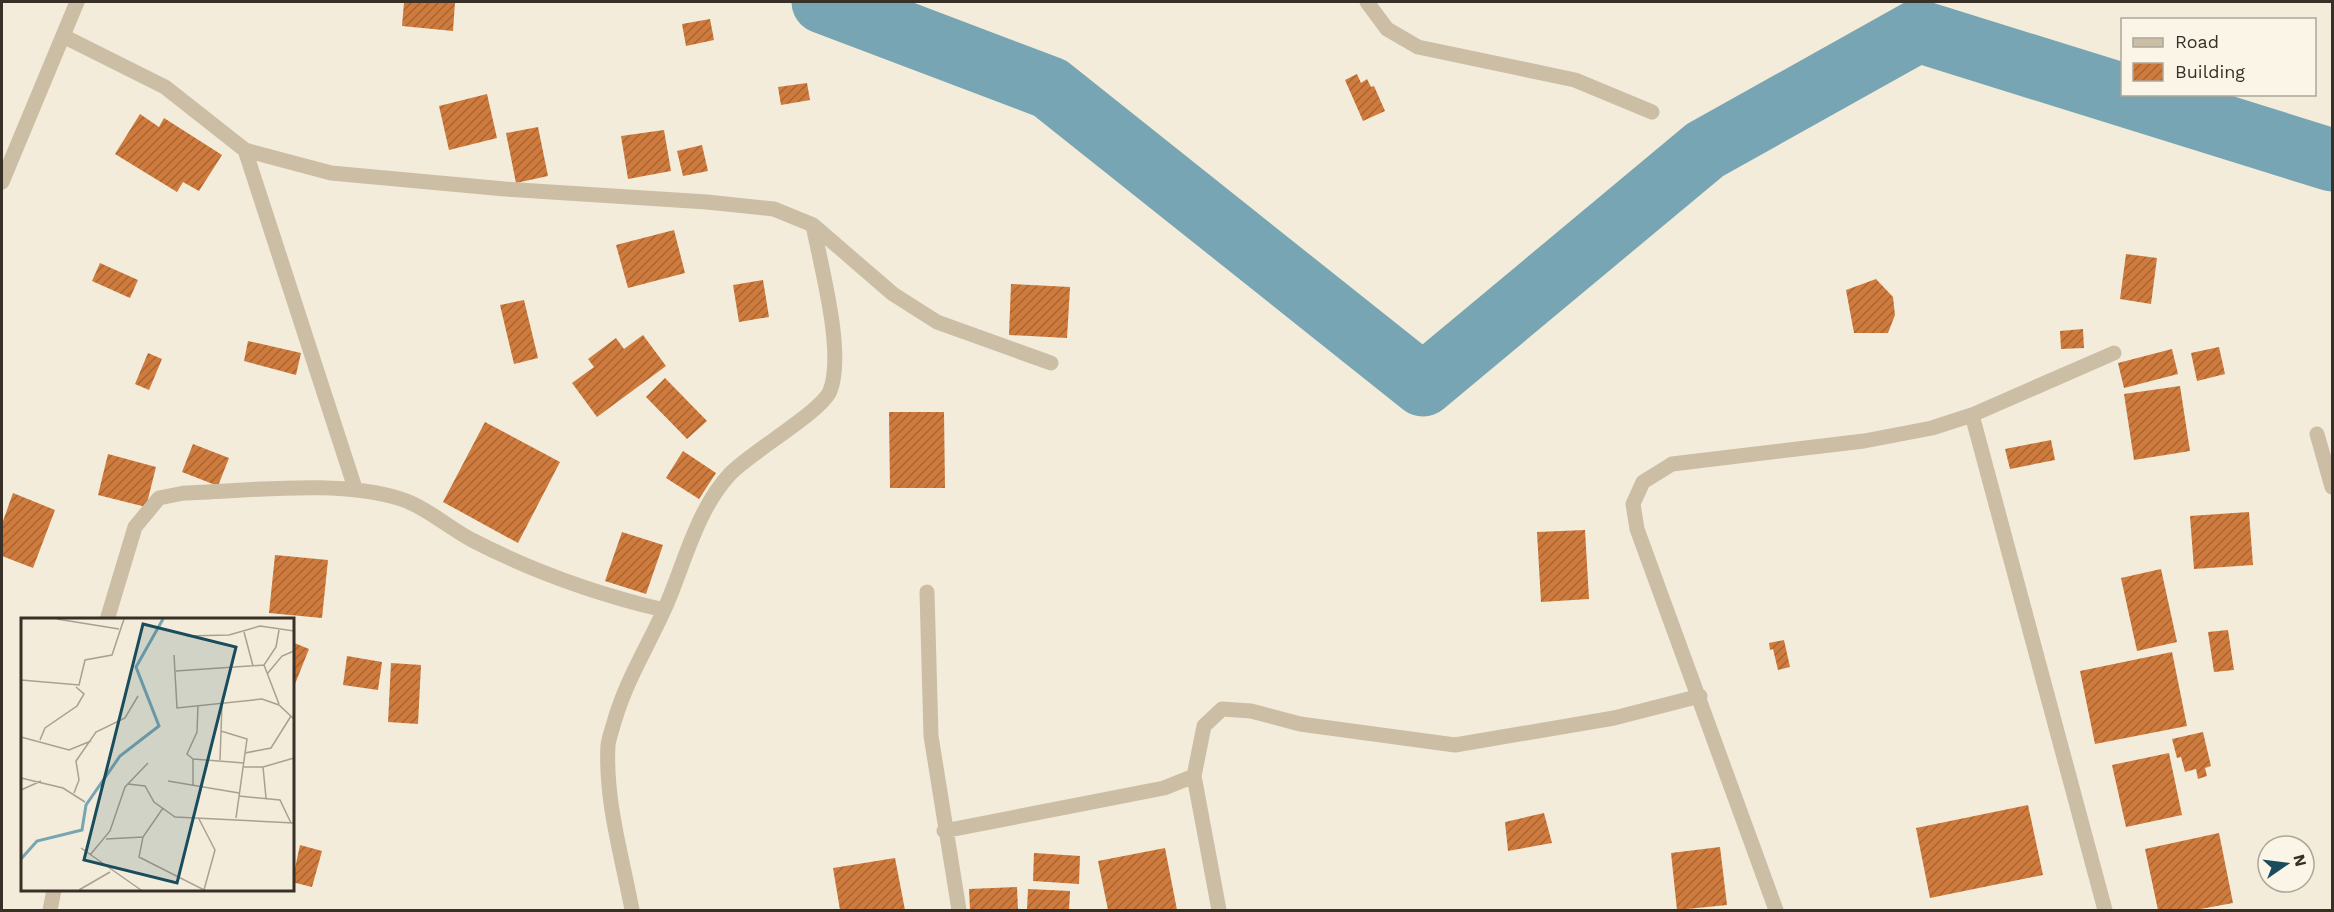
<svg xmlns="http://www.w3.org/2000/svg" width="2334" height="912" viewBox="0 0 2334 912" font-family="'Work Sans',sans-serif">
  <defs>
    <pattern id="building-hatch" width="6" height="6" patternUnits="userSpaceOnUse" patternTransform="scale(1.5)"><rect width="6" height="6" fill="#ce7b3d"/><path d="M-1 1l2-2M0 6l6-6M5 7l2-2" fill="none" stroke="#a86533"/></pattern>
  </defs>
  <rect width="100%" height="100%" fill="#f3ecda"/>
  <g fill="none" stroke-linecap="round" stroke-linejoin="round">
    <path stroke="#77a5b3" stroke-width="63" d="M 823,2 L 1050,88 L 1423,385 L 1705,150 L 1918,31 L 2332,160"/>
  </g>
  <path fill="url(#building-hatch)" d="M 404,2 L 455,2 L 453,31 L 402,26 Z
    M 710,19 L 714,40 L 686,46 L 682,24 Z
    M 1357,74 L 1361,83 L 1367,79 L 1371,87 L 1374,86 L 1385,111 L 1363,121 L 1345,80 Z
    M 807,83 L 810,100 L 781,105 L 778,87 Z
    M 487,94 L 497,138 L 449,150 L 439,106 Z
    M 140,114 L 159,127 L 164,118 L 222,155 L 199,191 L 183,182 L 177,192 L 115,154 Z
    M 538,127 L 548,176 L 516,183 L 506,133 Z
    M 664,130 L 671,171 L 628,179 L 621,136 Z
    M 702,145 L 708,171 L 683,176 L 677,151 Z
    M 674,230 L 685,273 L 628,288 L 616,245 Z
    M 2126,254 L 2157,258 L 2151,304 L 2120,299 Z
    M 100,263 L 138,280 L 130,298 L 92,281 Z
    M 1876,279 L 1893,297 L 1895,315 L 1888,333 L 1854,333 L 1846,290 Z
    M 763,280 L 769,317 L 739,322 L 733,285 Z
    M 1011,284 L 1070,287 L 1067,338 L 1009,335 Z
    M 524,300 L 538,358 L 514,364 L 500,305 Z
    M 2083,329 L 2084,348 L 2061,349 L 2060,331 Z
    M 643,335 L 666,366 L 597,417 L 572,383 L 594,367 L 588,359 L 616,338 L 624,349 Z
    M 248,341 L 301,353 L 296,375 L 244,361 Z
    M 2219,347 L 2225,374 L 2197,381 L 2191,353 Z
    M 2172,349 L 2178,374 L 2124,388 L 2118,363 Z
    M 148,353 L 162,359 L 149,390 L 135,384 Z
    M 665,378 L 707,421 L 687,439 L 646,397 Z
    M 2180,386 L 2190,451 L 2134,460 L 2124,394 Z
    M 889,412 L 944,412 L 945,488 L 890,488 Z
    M 485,422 L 560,462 L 518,543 L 443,502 Z
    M 2051,440 L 2055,460 L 2010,469 L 2005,449 Z
    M 193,444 L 229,458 L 218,486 L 182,472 Z
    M 683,451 L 716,473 L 699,499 L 666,478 Z
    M 108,454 L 156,467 L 146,507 L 98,495 Z
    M 13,493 L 55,510 L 33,568 L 2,556 L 2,524 Z
    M 2249,512 L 2253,565 L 2194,569 L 2190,516 Z
    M 1585,530 L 1589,599 L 1541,602 L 1537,532 Z
    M 622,532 L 663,545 L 646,594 L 605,581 Z
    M 275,555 L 328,560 L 322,618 L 269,613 Z
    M 2161,569 L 2177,642 L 2137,651 L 2121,578 Z
    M 2228,630 L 2234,670 L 2214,672 L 2208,632 Z
    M 1784,640 L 1790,667 L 1778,670 L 1773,649 L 1770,650 L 1769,643 Z
    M 292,642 L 309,649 L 295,684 L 292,683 Z
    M 2172,652 L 2187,726 L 2095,744 L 2080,671 Z
    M 347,656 L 382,662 L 378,690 L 343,685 Z
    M 391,663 L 421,665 L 418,724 L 388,722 Z
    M 2203,732 L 2211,766 L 2205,768 L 2207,776 L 2198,779 L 2196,769 L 2185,772 L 2181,757 L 2177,758 L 2172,739 Z
    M 2169,753 L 2182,815 L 2126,827 L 2112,765 Z
    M 2028,805 L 2043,875 L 1930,898 L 1916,828 Z
    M 1544,813 L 1552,843 L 1508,851 L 1505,822 Z
    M 2219,833 L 2233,903 L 2195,910 L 2158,910 L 2145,849 Z
    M 300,845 L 322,851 L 312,887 L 292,882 Z
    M 1720,847 L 1727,905 L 1677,910 L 1671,853 Z
    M 1165,848 L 1177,910 L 1108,910 L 1098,861 Z
    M 1034,853 L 1080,856 L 1079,884 L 1033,881 Z
    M 895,858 L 905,910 L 840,910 L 833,868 Z
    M 1017,887 L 1018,910 L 970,910 L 969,889 Z
    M 1028,889 L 1070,891 L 1069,910 L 1027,910 Z"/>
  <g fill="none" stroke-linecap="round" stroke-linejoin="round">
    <path stroke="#ccbea5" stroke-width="15" d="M 1367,2 L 1387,29 L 1418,47 L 1575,80 L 1652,112
      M 63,36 L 165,87 L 245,150 L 331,173 L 505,189 L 707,202 L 774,209 L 813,225 L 893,294 L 937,322 L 1051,363
      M 245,150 L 355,488
      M 2,182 L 77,2
      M 1972,415 L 2105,910
      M 2317,434 L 2332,487
      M 927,592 L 931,736 L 959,910
      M 107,620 L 135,527 L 159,498 L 184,493 C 249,491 341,479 401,499 C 426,507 449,528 472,540 C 534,572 596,594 664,610
      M 1194,776 L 1219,910
      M 944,831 L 1164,788 L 1194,776 L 1204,726 L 1222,709 L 1251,711 L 1300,724 L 1455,745 L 1614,718 L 1700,696
      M 50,910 L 54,890
      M 632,910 C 622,856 605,801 608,745 C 609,737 613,727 615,719 C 627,679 648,646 665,608 C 684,565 697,509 730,474 C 751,452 821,412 830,391 C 845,353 821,267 813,225
      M 1776,910 L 1637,529 L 1633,504 L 1643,482 L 1672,464 L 1864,441 L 1932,428 L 1972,415 L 2114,353"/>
  </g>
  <g transform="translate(21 618)">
    <rect width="273" height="273" fill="#f3ecda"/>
    <path fill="none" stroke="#77a5b3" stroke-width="3" d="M 0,241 L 16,223 L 61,212 L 65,187 L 99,138 L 138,108 L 115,49 L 142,1"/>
    <path fill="none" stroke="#a8a092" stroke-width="1.5" d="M 36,1 L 98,11M 223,14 L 232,48M 166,18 L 208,17 L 239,8 L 273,13M 153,37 L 156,90 L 241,81 L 258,87 L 273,101M 243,47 L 258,86M 155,53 L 243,47 L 255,29 L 258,12M 246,56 L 261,38 L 273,33M 0,62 L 58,67 L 64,42 L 91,37 L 103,1M 200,113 L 226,121 L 215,200M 0,119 L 48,132 L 70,123M 19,122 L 24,110 L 56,88 L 63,76 L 55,69M 224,135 L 250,130 L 270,98M 172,141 L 223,145M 199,142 L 201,85M 223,149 L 242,149 L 273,140M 242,149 L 245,180M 0,160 L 42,170 L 64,184M 147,163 L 218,175M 107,166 L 124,168 L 133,184 L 154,199 L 273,205M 172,168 L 172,141 L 166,136 L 176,114 L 177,88M 0,172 L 20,163M 53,175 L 58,162 L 55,143 L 75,114 L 104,100 L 117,78M 218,178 L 259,182 L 270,205M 142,190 L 122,219 L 118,239 L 183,272 L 194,232 L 178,201M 85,221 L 122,219M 60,230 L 120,272M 69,237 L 89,213 L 104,169 L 127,145M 58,272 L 89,254"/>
    <path fill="#194c5c" fill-opacity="0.15" stroke="#194c5c" stroke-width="3" d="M 122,6 L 215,29 L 156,265 L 63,242 Z"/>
    <rect width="273" height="273" fill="none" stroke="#382f27" stroke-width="3"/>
  </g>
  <rect width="2334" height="912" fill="none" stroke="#382f27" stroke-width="6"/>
  <rect x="2121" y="18" width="195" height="78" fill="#fbf5e7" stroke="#ada69a" stroke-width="1.5"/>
  <rect x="2133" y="38" width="30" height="9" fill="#ccbea5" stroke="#ada69a" stroke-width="1.5"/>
  <text x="2175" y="48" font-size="18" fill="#382f27">Road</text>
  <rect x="2133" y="63" width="30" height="18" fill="url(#building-hatch)" stroke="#ada69a" stroke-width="1.5"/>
  <text x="2175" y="78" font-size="18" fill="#382f27">Building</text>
  <g transform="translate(2286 864) rotate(76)"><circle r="28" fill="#fbf5e7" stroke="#ada69a" stroke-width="1.5"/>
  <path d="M0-4.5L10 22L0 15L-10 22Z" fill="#194c5c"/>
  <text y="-9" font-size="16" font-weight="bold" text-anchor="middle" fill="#382f27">N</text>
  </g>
</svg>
